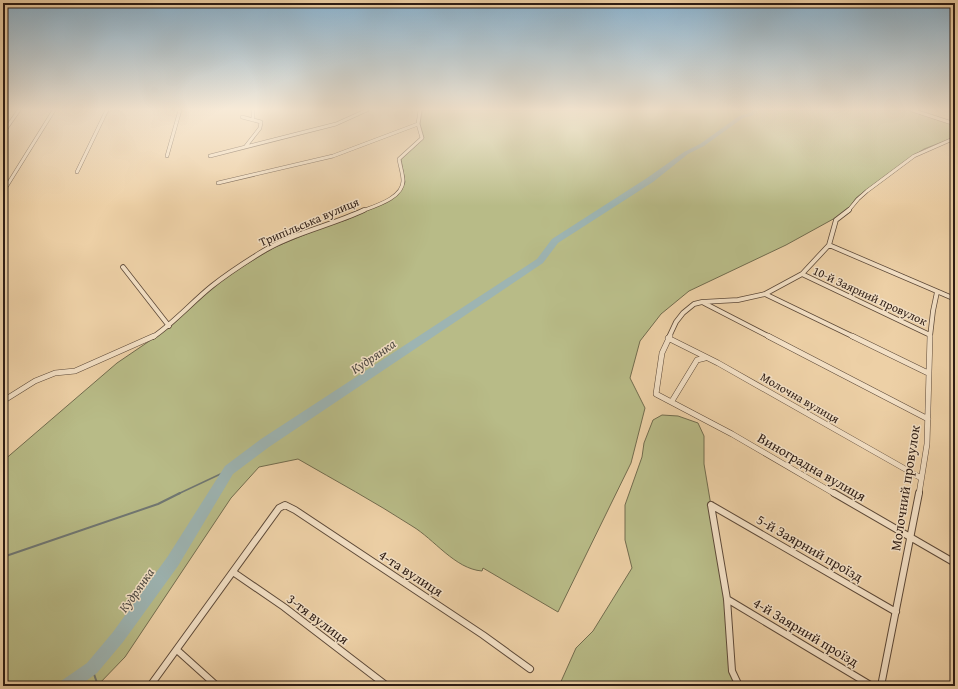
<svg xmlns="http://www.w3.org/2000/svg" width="958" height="689" viewBox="0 0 958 689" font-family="'Gentium Book Plus',serif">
  <rect width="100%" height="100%" fill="#edd0a6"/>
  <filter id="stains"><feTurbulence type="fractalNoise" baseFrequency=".005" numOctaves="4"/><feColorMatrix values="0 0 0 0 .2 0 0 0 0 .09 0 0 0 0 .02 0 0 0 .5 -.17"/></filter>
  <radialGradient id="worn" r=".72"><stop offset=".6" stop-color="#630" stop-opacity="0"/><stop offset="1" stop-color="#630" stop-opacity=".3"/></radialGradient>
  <path fill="#b8bb87" stroke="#726c4e" d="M 422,110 L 909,110 L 955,125 L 955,137 L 924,149 L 913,156 L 865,191 L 856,198 L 846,212 L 786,245 L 689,291 L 661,314 L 640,341 L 630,378 L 645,408 L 631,463 L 558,612 L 483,568 L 482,571 C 455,569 434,539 412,526 C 375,502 336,481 298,459 L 259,467 L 231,498 L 125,657 L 97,686 L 3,686 L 3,461 L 117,363 L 170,327 L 214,286 L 240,268 L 275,247 L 328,225 L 346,220 L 390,200 L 401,191 L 405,182 L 401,159 L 424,138 L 420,124 Z
    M 662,415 L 678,416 L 698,423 L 704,436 L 704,464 L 725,589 L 733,686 L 559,686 L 576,648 L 593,631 L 632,568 L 625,540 L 625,505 L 642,457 L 644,443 L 653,420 Z"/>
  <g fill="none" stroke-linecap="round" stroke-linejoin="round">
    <path stroke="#707773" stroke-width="1.5" d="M 178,494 L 229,470"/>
    <path stroke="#707773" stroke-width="2" d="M 3,557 L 158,504 L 180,493
      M 92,668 L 98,686"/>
    <path fill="#9db4b2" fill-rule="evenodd" d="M 753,110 L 759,110 L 753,115 L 743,118 L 704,146 L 688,154 L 653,182 L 558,243 L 543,263 L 269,447 L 233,474 L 178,566 L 123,642 L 97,673 L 79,686 L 58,686 L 61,681 L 87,663 L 113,632 L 168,556 L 225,466 L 261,439 L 537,259 L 552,239 L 647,178 L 684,152 L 700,144 L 739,116 L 749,113 Z"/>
    <defs>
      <path id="minor-far3" d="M 253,110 L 253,120
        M 912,110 L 955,124
        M 242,117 L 261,122 L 260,128 L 246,146
        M 3,133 L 19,110
        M 167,156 L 180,110
        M 210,156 L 336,124 L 367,110
        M 77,172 L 107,110
        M 218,183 L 333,156 L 418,124
        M 3,192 L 54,110
        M 362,211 C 375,206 403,198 403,181 C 403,174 400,166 399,159 L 422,138 L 418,124 L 420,110
        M 848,211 L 858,199 L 867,191 L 914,156 L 955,138"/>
      <path id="minor-far2" d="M 829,245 L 955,299
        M 123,267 L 169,326
        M 802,274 L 930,335
        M 765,294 L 854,337
        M 704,303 L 770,337
        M 153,337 C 175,322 192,302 212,286 C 227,274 244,263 260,253 C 292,233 330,226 364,210
        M 669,337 L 676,322 L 683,313 L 694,304 L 702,302 L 738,300 L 765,294 L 802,274 L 829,245 L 836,220 L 849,210
        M 930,337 L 933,311 L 937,292"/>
      <path id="minor-far1" d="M 670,336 L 662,353 L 656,394 L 732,434 L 835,494
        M 768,336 L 928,419
        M 852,336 L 928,373
        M 668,338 L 718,363 L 921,478
        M 3,401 L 35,381 L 55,373 L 75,371 L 154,336
        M 672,401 L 697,360 L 705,358
        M 919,494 L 927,444 L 930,336"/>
      <path id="minor" d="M 834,493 L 955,563
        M 711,505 L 896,612
        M 711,505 L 727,599 L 732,671 L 739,686
        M 233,572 L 284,607 L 387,686
        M 727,599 L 872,686
        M 177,650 L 217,686
        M 150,686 L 279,508 L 285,505 L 295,510 L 483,635 L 530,669
        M 881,686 L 919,493"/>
    </defs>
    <use href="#minor-far3" stroke="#5d4938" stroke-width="4"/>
    <use href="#minor-far2" stroke="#5d4938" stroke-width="5.5"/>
    <use href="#minor-far1" stroke="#5d4938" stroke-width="6"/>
    <use href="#minor" stroke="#5d4938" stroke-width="8"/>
    <use href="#minor-far3" stroke="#f3e0c5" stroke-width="3"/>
    <use href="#minor-far2" stroke="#f3e0c5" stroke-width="4"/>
    <use href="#minor-far1" stroke="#f3e0c5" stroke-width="5"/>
    <use href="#minor" stroke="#f3e0c5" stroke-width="6"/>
  </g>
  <linearGradient id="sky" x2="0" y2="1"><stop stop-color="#8ab4d2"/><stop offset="0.53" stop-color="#f7ead7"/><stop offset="1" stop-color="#f7ead7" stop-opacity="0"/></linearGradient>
  <rect width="958" height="206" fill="url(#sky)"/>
  <g text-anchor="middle" stroke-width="3" stroke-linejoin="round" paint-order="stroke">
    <g font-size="12" fill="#2d1c14" stroke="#f3e0c5">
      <text transform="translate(309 222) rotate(-23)" y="4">Трипільська вулиця</text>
      <text transform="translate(870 296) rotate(25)" y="4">10-й Заярний провулок</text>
      <text transform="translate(800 398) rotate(30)" y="4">Молочна вулиця</text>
    </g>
    <g font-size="13" font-style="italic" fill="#4f4a43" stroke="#f3e0c5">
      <text transform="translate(373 356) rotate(-34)" y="5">Кудрянка</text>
      <text transform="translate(136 590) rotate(-55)" y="5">Кудрянка</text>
    </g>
    <g font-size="14" fill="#2d1c14" stroke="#f3e0c5">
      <text transform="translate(812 467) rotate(30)" y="5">Виноградна вулиця</text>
      <text transform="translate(905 488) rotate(-81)" y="5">Молочний провулок</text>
      <text transform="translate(810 548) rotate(30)" y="5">5-й Заярний проїзд</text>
      <text transform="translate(411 573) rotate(33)" y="5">4-та вулиця</text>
      <text transform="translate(318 619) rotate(37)" y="5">3-тя вулиця</text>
      <text transform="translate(806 632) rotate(31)" y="5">4-й Заярний проїзд</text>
    </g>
  </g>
  <rect width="958" height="689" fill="none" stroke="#edd0a6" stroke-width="16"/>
  <rect x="4" y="4" width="950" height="681" fill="none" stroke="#2d1c14" stroke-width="2"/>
  <rect x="8" y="8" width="942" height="673" fill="none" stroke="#2d1c14"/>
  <rect width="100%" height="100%" filter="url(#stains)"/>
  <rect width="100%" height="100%" fill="url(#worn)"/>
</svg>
